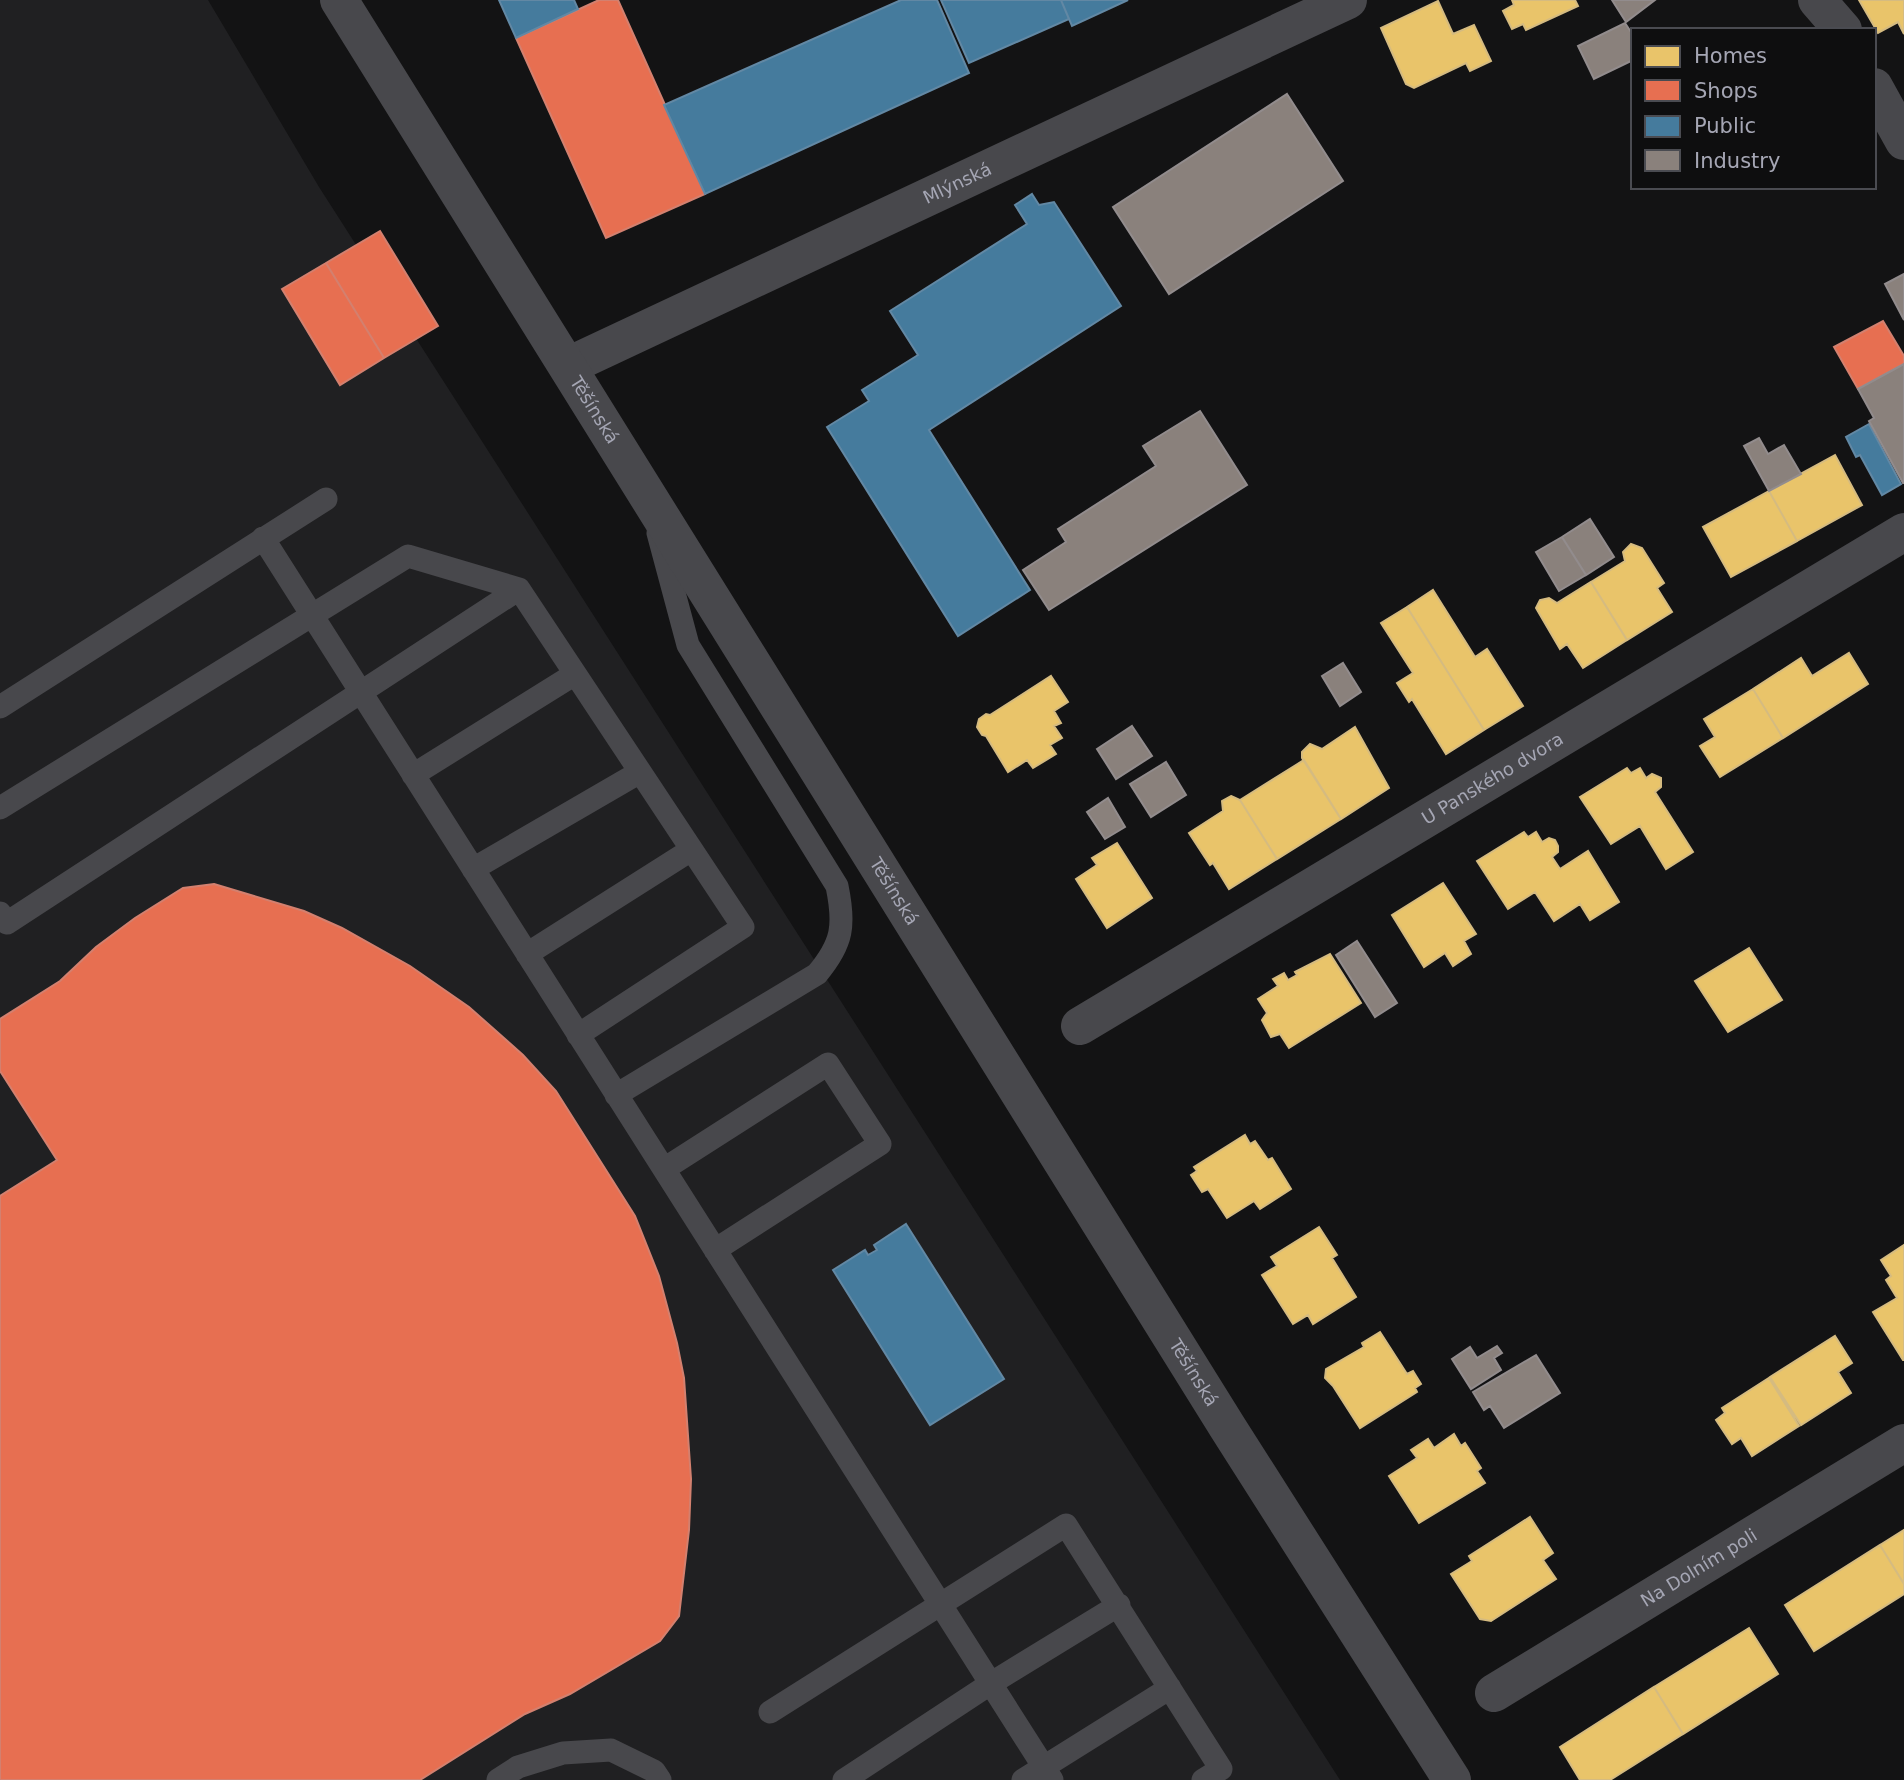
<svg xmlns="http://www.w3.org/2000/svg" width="1904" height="1780" viewBox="0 0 1904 1780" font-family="'DejaVu Sans',sans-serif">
  <rect width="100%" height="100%" fill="#131314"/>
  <path fill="#202022" d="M 0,0 L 208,0 L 319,187 L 1340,1780 L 0,1780 Z"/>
  <path fill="#e9c46a" stroke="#d5bb80" stroke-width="2" d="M 1512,0 L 1575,0 L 1578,6 L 1526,30 L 1523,24 L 1512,29 L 1503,11 L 1514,5 Z
    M 1859,0 L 1904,0 L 1904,34 L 1898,22 L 1878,33 Z
    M 1438,1 L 1453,34 L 1474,25 L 1491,61 L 1470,71 L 1466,63 L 1414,88 L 1406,84 L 1381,28 Z
    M 1835,455 L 1862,505 L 1797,541 L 1769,491 Z
    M 1769,491 L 1797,541 L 1731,577 L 1703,527 Z
    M 1631,544 L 1642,548 L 1664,583 L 1657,588 L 1672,612 L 1627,640 L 1591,582 L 1625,561 L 1623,552 Z
    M 1591,582 L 1627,640 L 1583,668 L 1567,644 L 1560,649 L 1536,608 L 1540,600 L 1549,598 L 1557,603 Z
    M 1433,590 L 1475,657 L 1487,649 L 1523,706 L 1484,730 L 1407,607 Z
    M 1407,607 L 1484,730 L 1446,754 L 1412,699 L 1409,702 L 1397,683 L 1413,673 L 1381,623 Z
    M 1849,653 L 1868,684 L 1783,738 L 1753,689 L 1801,658 L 1812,676 Z
    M 1051,676 L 1068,702 L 1054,711 L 1061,723 L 1054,726 L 1062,738 L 1050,745 L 1056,754 L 1033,768 L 1027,760 L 1008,772 L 986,736 L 982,735 L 977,727 L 979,719 L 986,714 L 990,715 Z
    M 1753,689 L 1783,738 L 1720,777 L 1700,746 L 1715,737 L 1704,719 Z
    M 1355,727 L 1389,788 L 1341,819 L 1302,758 L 1302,752 L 1310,744 L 1322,749 Z
    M 1304,760 L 1341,819 L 1277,859 L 1240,800 Z
    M 1627,768 L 1631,773 L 1640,768 L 1646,778 L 1652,774 L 1661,778 L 1661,787 L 1655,792 L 1693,852 L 1666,869 L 1640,826 L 1611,844 L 1580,797 Z
    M 1231,796 L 1240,800 L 1277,859 L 1229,889 L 1213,863 L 1210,865 L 1189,833 L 1223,811 L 1222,801 Z
    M 1524,832 L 1528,837 L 1536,832 L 1542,842 L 1549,838 L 1555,840 L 1558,846 L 1558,852 L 1552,857 L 1560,869 L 1588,851 L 1619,902 L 1590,920 L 1580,904 L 1554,921 L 1535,892 L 1508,909 L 1477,861 Z
    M 1117,843 L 1152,898 L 1107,928 L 1076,879 L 1097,865 L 1092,858 Z
    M 1443,883 L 1476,934 L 1464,941 L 1471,954 L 1453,966 L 1445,953 L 1424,967 L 1392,915 Z
    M 1749,948 L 1782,1000 L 1728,1032 L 1695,981 Z
    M 1330,954 L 1361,1003 L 1289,1048 L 1280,1034 L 1271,1037 L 1262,1020 L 1267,1013 L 1258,999 L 1278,986 L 1273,979 L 1284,973 L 1288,980 L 1297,975 L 1295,972 Z
    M 1245,1135 L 1250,1144 L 1255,1141 L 1268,1160 L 1272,1158 L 1291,1189 L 1260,1209 L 1254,1201 L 1227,1218 L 1208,1189 L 1202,1192 L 1191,1175 L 1197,1171 L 1194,1167 Z
    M 1319,1227 L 1337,1255 L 1332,1258 L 1356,1297 L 1313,1324 L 1308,1315 L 1293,1324 L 1262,1275 L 1277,1266 L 1271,1257 Z
    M 1904,1245 L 1904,1360 L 1903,1360 L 1873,1312 L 1897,1298 L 1886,1280 L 1891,1276 L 1881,1260 Z
    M 1380,1332 L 1407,1374 L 1413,1371 L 1421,1384 L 1415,1388 L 1417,1392 L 1360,1428 L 1333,1386 L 1325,1378 L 1326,1369 L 1364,1347 L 1362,1343 Z
    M 1835,1336 L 1852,1363 L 1838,1372 L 1851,1393 L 1801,1425 L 1770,1377 Z
    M 1769,1378 L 1799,1426 L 1752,1456 L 1741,1438 L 1732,1444 L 1716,1420 L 1725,1413 L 1722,1408 Z
    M 1454,1434 L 1461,1446 L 1465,1443 L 1481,1468 L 1477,1471 L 1485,1483 L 1419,1523 L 1389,1476 L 1417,1458 L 1411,1450 L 1428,1439 L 1434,1448 Z
    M 1530,1517 L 1553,1553 L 1543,1560 L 1556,1579 L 1491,1621 L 1480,1619 L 1451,1574 L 1472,1561 L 1469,1556 Z
    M 1904,1530 L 1904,1584 L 1880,1545 Z
    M 1880,1545 L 1904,1584 L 1904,1594 L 1814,1651 L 1785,1605 Z
    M 1749,1628 L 1778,1674 L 1683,1734 L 1654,1687 Z
    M 1654,1687 L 1683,1734 L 1610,1780 L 1580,1780 L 1560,1747 Z"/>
  <path fill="#e76f51" stroke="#d3806f" stroke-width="2" d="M 599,0 L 618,0 L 705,194 L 606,238 L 516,38 Z
    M 380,231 L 438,326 L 384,358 L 326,263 Z
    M 326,263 L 384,358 L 340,385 L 282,289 Z
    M 1883,321 L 1904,356 L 1904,364 L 1858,389 L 1834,347 Z
    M 214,884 L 304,911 L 342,928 L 410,966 L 469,1007 L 523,1055 L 556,1091 L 635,1216 L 659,1276 L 677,1343 L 684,1378 L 691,1479 L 689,1530 L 679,1616 L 660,1641 L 570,1694 L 525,1714 L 420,1780 L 0,1780 L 0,1196 L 57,1160 L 0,1071 L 0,1019 L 60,981 L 96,947 L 135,918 L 183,888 Z"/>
  <path fill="#457b9d" stroke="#6288a4" stroke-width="2" d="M 499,0 L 574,0 L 578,9 L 516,38 Z
    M 901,0 L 937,0 L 969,73 L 705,194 L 664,105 Z
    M 941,0 L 1061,0 L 1069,19 L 969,63 Z
    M 1061,0 L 1128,0 L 1072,26 Z
    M 1032,194 L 1039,205 L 1054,202 L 1121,306 L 929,430 L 1030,590 L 958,636 L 827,427 L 869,401 L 862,390 L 918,355 L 890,311 L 1027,224 L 1015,205 Z
    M 1869,424 L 1901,484 L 1882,495 L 1860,455 L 1856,457 L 1846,437 Z
    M 906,1224 L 1004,1379 L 930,1425 L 833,1270 L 865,1250 L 868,1255 L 877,1250 L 874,1245 Z"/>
  <path fill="#8a817c" stroke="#928c8d" stroke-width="2" d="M 1612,0 L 1655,0 L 1626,22 Z
    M 1625,23 L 1633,35 L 1633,60 L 1594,79 L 1578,46 Z
    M 1287,94 L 1343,181 L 1169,294 L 1113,207 Z
    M 1904,274 L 1904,320 L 1885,284 Z
    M 1904,364 L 1904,483 L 1903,483 L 1869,421 L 1874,418 L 1858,389 Z
    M 1200,411 L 1247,485 L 1049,610 L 1023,570 L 1066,542 L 1058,529 L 1156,466 L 1143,446 Z
    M 1759,438 L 1768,454 L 1784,445 L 1801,474 L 1769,491 L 1744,446 Z
    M 1590,519 L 1614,557 L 1586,575 L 1562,537 Z
    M 1562,537 L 1586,575 L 1559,591 L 1536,552 Z
    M 1343,663 L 1361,692 L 1340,706 L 1322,676 Z
    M 1132,726 L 1152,756 L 1116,779 L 1097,749 Z
    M 1166,762 L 1186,795 L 1151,817 L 1130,784 Z
    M 1108,798 L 1125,827 L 1105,839 L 1087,812 Z
    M 1357,941 L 1397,1003 L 1375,1017 L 1336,955 Z
    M 1497,1346 L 1502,1353 L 1494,1358 L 1501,1370 L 1471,1389 L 1452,1359 L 1470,1347 L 1477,1358 Z
    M 1536,1355 L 1560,1393 L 1504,1428 L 1490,1406 L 1484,1410 L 1473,1392 Z"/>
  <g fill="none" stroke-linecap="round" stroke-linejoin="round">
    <path stroke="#48484c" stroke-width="23" d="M 263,538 L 1052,1780
      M 0,707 L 326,499
      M 413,775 L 575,674
      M 0,808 L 408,556 L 519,589
      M 473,869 L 640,772
      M 0,913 L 7,923 L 519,589 L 743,927 L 578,1035
      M 527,954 L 691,850
      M 616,1095 L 817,974 C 843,943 845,925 837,886 L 688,645 L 658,533
      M 664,1169 L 828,1064 L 880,1144 L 715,1250
      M 770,1712 L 1066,1525 L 1221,1769 L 1203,1780
      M 498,1780 L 518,1767 L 563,1753 L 611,1750 L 654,1771 L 660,1780
      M 844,1780 L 990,1684 L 1119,1605
      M 1023,1780 L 1170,1688"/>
    <g stroke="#48484c" stroke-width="38">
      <path d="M 1817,0 L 1843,30"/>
      <path d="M 1874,87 L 1904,141"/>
      <path id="s1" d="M 568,366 L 1348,0"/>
      <path id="s2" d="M 1080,1026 L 1904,532"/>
      <path id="s3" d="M 1494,1693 L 1904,1443"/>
    </g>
    <path stroke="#48484c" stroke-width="38" id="s4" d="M 339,0 L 1228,1428 L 1452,1780"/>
  </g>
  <g text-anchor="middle" stroke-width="7" stroke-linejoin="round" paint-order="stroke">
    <g font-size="18" fill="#a5a6b4" stroke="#0e0e0f">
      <text dy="6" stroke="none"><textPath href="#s1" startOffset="430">Mlýnská</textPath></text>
      <text dy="6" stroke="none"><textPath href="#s4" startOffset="483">Těšínská</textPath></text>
      <text dy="6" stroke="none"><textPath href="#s2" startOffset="481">U Panského dvora</textPath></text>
      <text dy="6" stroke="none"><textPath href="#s4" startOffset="1050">Těšínská</textPath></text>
      <text dy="6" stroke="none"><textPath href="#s4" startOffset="1617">Těšínská</textPath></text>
      <text dy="6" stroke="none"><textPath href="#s3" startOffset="240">Na Dolním poli</textPath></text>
    </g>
  </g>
  <rect x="1631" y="28" width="245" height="161" fill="#0e0e0f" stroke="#4a4b51" stroke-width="2"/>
  <rect x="1645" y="46" width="35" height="21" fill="#e9c46a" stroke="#4a4b51" stroke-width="2"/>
  <text x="1694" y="63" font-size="21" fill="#a5a6b4">Homes</text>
  <rect x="1645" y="80" width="35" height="21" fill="#e76f51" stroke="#4a4b51" stroke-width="2"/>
  <text x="1694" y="98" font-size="21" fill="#a5a6b4">Shops</text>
  <rect x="1645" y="116" width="35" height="21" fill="#457b9d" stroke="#4a4b51" stroke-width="2"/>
  <text x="1694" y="133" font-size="21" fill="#a5a6b4">Public</text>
  <rect x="1645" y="150" width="35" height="21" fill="#8a817c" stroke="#4a4b51" stroke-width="2"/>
  <text x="1694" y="168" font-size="21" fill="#a5a6b4">Industry</text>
</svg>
